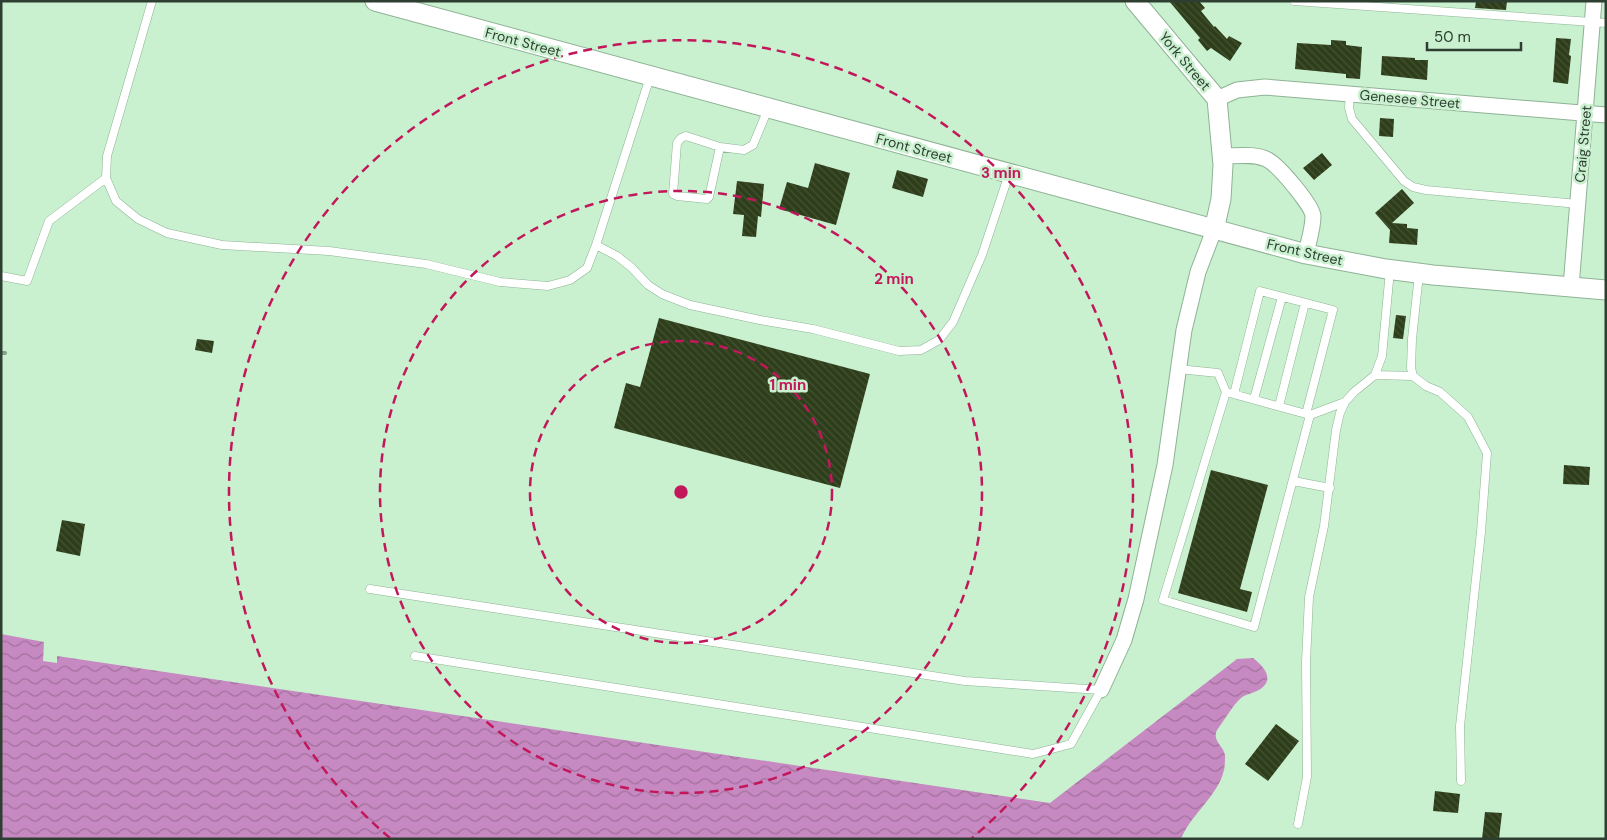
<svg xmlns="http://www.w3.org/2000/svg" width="1607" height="840" viewBox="0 0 1607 840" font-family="'DM Sans',sans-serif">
  <defs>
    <pattern id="water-waves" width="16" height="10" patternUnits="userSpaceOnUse" patternTransform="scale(1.25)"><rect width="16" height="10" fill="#c789c1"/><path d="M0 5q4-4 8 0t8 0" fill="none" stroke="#a2719d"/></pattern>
    <pattern id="building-back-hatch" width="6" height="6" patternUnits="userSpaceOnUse" patternTransform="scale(1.25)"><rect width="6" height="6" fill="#2e3e1b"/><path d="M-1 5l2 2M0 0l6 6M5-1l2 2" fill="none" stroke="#445234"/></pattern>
  </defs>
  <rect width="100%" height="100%" fill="#c9f0cf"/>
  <path fill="url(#water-waves)" d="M 1,634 L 44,642 L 43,661 L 57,663 L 57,656 L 1050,803 L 1237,659 L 1253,658 C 1262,665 1274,677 1263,687 C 1257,693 1247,693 1241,698 C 1232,706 1224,721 1217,730 C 1212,741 1223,745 1225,755 C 1225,759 1225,766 1224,770 C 1218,796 1191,814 1181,839 L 1,839 Z"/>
  <path fill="url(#building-back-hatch)" d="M 1169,1 L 1199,1 L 1205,8 L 1201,11 L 1214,27 L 1215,26 L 1227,39 L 1229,36 L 1242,43 L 1230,61 L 1211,48 L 1207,51 L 1198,40 L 1200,38 Z
    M 1476,1 L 1507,1 L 1506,10 L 1475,8 Z
    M 1556,38 L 1571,39 L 1569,55 L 1571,56 L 1568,84 L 1553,82 Z
    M 1331,40 L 1346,41 L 1346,45 L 1362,47 L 1360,79 L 1346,78 L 1346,74 L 1295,69 L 1297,43 L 1331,45 Z
    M 1382,56 L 1415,58 L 1415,60 L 1428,60 L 1427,80 L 1381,75 Z
    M 1380,118 L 1394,119 L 1393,137 L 1379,136 Z
    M 1322,153 L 1332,165 L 1314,180 L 1303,168 Z
    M 815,163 L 850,173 L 836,225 L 779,209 L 787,182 L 808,188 Z
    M 897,170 L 928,179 L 923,197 L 892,188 Z
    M 737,181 L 764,184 L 761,217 L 758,216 L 756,237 L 742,236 L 744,215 L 733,214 Z
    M 1402,189 L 1414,203 L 1392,223 L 1407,224 L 1407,228 L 1418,229 L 1417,245 L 1389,243 L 1390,230 L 1375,213 Z
    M 1396,315 L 1406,316 L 1403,339 L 1393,338 Z
    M 659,318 L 870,374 L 840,488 L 614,428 L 626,383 L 640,387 Z
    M 197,339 L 214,341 L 212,353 L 195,350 Z
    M 1564,465 L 1590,467 L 1589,485 L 1563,484 Z
    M 1211,470 L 1268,485 L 1240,589 L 1252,592 L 1247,612 L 1178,593 Z
    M 62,520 L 85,524 L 80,556 L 56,551 Z
    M 1276,724 L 1299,741 L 1268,781 L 1245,764 Z
    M 1435,791 L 1460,794 L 1458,813 L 1433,811 Z
    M 1485,812 L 1502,813 L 1499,839 L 1482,839 Z"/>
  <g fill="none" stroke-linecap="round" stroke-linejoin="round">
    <defs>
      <path id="service" d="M 152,1 L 107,156 L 106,178 L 116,201 L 138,219 L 167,233 L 222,245 L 329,251 L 426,264 L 500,282 L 548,286 L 570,280 L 587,268 L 596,245 L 650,77
        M 1294,1 L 1606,23
        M 1350,94 L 1349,108 L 1352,119 L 1404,181 L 1413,187 L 1426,190 L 1578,204
        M 720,147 L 709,197 L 707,199 L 677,196 L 673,194 L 677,143 L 681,138 L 686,136 L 720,147 L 744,150 L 753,145 L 768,109
        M 596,245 L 617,256 L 631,267 L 648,285 L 662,294 L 690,305 L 760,320 L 813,329 L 899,351 L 921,350 L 939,340 L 953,322 L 982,255 L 1009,174
        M 1,276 L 27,281 L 49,221 L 106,178
        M 1178,369 L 1218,373 L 1226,392 L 1310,415 L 1254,627 L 1163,600 L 1226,392
        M 1375,375 L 1413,376 L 1426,386 L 1440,392 L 1468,417 L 1487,453 L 1481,532 L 1460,726 L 1461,781
        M 1413,376 L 1411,368 L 1412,339 L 1419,274
        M 1234,394 L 1260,291 L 1333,310 L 1306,414
        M 1254,399 L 1282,297
        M 1279,406 L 1305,303
        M 1310,415 L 1345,402
        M 1293,481 L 1330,488
        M 370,589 L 965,681 L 1101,690 L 1071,744 L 1033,754 L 415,656
        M 1298,824 L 1307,777 L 1306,662 L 1309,597 L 1324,526 L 1336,430 L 1340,413 L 1345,402 L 1354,392 L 1375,375 L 1382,356 L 1390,270"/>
      <path id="minor" d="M 1217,99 L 1237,90 L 1265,87 L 1606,115
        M 1222,156 C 1236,156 1256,153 1268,160 C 1279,166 1312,205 1313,216 C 1313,229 1308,243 1306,254
        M 1571,287 L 1594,1
        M 1101,690 L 1124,640 L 1136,599 L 1165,465 L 1184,330 L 1198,272 L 1214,230"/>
      <path id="tertiary" d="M 375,1 L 1306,254 L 1386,269 L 1433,275 L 1606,290
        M 1135,1 L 1217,99 L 1223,165 L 1221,199 L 1214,230"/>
    </defs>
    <use href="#service" stroke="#8eb395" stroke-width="9"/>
    <use href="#minor" stroke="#8eb395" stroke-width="17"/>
    <use href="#tertiary" stroke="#8eb395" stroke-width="21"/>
    <use href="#service" stroke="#fff" stroke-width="8"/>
    <use href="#minor" stroke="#fff" stroke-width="15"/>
    <use href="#tertiary" stroke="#fff" stroke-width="19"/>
    <path stroke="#83a088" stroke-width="4" d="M 1,353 L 5,353"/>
  </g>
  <g fill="none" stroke="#c2185b" stroke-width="2.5" stroke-dasharray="9 6">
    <circle cx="681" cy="492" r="151"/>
    <circle cx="681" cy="492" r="301"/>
    <path d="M390 838A452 452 0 1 1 972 838"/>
  </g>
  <g text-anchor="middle" stroke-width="5" stroke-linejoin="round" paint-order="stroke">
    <g font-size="14" fill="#2e3e31" stroke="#c9f0cf">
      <text transform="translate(523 42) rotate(15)" y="5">Front Street</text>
      <text transform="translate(1185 61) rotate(50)" y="5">York Street</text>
      <text transform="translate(1410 99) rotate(5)" y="5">Genesee Street</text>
      <text transform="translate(1583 144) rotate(-85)" y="5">Craig Street</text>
      <text transform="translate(914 148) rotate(15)" y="5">Front Street</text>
      <text transform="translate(1305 252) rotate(13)" y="5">Front Street</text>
    </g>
  </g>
  <circle cx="681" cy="492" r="8" fill="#c2185b" stroke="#c9f0cf" stroke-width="2.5"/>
  <g font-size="15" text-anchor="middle" font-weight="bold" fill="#c2185b" stroke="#c9f0cf" stroke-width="5" stroke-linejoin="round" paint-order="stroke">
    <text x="1001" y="178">3 min</text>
    <text x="894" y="284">2 min</text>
    <text x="788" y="390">1 min</text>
  </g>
  <rect width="1607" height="840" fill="none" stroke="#2e3e31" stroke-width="5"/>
  <path d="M1427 42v8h94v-8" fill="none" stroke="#2e3e31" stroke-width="2.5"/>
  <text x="1434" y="42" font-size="15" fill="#2e3e31" stroke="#c9f0cf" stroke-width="4" paint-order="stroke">50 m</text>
</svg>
